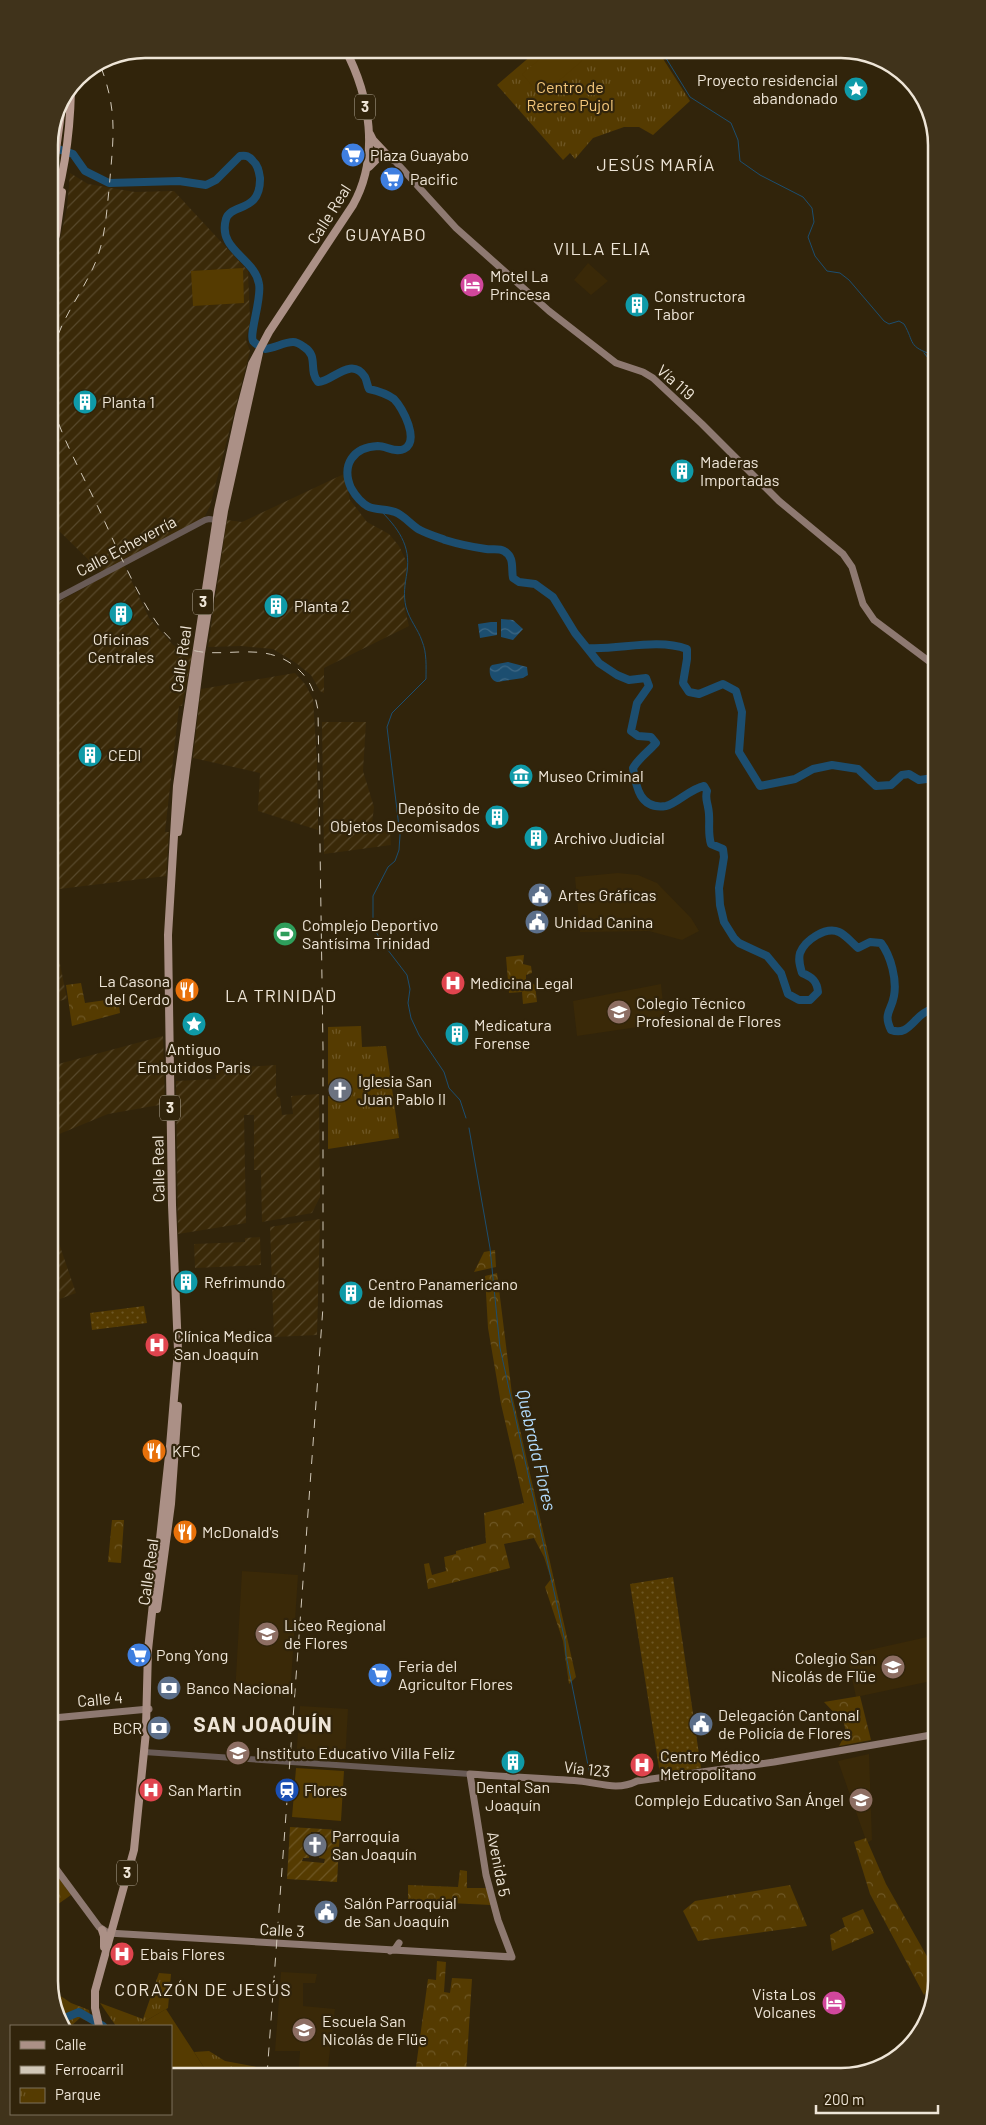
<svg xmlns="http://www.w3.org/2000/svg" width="986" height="2125" viewBox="0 0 986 2125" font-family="Barlow,sans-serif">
  <defs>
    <pattern id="industrial-furrows" width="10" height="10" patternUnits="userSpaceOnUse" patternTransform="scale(1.25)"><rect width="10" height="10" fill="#3a2908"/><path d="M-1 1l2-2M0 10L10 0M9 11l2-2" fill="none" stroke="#57482b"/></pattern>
    <pattern id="grass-dots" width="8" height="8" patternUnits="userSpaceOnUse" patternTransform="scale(1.25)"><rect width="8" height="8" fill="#553b01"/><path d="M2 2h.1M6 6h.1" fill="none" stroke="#6e5725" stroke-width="1.8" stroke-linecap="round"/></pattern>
    <pattern id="forest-crowns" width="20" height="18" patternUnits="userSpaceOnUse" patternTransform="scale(1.25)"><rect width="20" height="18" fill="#553b01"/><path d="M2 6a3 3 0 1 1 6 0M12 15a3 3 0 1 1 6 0" fill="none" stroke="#6e5725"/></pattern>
    <pattern id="park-tufts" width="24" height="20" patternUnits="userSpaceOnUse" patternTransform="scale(1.25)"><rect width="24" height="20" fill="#553b01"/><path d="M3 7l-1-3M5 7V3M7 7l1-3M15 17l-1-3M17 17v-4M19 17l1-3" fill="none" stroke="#6e5725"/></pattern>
    <pattern id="garden-furrows" width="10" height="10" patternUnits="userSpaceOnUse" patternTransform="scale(1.25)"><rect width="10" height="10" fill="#553b01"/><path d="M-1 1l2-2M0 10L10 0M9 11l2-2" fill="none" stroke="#6e5725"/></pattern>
    <pattern id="water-waves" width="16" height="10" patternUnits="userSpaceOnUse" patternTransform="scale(1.25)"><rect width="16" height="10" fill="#1c4e70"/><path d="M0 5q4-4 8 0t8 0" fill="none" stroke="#3d6784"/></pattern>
  </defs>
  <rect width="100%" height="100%" fill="#31240b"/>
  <path fill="#3a2908" d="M 588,263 L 608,281 L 591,295 L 574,280 Z
    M 618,873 L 638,875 L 657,883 L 691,918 L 699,931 L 682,940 L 649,931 L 580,932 L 575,877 Z
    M 661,984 L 665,1023 L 577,1036 L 573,1001 Z
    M 242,1571 L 298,1575 L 290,1697 L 235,1694 Z
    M 936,1635 L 936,1680 L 856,1697 L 847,1655 Z
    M 300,1706 L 348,1709 L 345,1762 L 296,1759 Z
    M 869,1754 L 872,1840 L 867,1843 L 838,1761 Z
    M 281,1972 L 317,1974 L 315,1983 L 303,1983 L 303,2006 L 335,2009 L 327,2075 L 299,2069 L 300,2051 L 275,2051 Z"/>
  <path fill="url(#industrial-furrows)" d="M 70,173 L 88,184 L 135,192 L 174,191 L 248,271 L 250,322 L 246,340 L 250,351 L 210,506 L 204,518 L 122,561 L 149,618 L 173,645 L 192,656 L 182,706 L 179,706 L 165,832 L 169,832 L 166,876 L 51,890 L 50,607 L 105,576 L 50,522 L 49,316 L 54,307 L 53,271 L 67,208 Z
    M 344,474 L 350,500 L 367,522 L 389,534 L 399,546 L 407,563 L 404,606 L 409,626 L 324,668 L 324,693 L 320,691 L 311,675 L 296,663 L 273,649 L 241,646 L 208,647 L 227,520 L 242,522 Z
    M 295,673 L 305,684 L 313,699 L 317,763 L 318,830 L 258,811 L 260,773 L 193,758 L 201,689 Z
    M 322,722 L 366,722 L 363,771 L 374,807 L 371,831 L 390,831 L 391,845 L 324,854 Z
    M 58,954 L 67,999 L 51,1003 L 51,955 Z
    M 163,1036 L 165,1104 L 108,1114 L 52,1137 L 51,1066 Z
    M 276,1065 L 276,1091 L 277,1096 L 280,1098 L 282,1115 L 293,1114 L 291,1096 L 319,1094 L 320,1197 L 312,1213 L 262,1222 L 261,1170 L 254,1170 L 254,1115 L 244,1115 L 246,1223 L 178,1234 L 176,1081 L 216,1079 L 215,1069 Z
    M 320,1219 L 317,1335 L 274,1337 L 270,1227 Z
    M 52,1223 L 76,1293 L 52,1302 Z
    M 260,1237 L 261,1265 L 195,1268 L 194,1244 L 245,1242 L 245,1238 Z"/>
  <path fill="url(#grass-dots)" d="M 144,1306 L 147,1323 L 92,1330 L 90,1313 Z
    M 673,1577 L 701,1768 L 660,1774 L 630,1584 Z"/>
  <path fill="url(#forest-crowns)" d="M 524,955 L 523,964 L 531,966 L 532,973 L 526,975 L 526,979 L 535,985 L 537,1002 L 523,1004 L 522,992 L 509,993 L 506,957 Z
    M 81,983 L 85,1003 L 113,999 L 114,1006 L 119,1005 L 120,1013 L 72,1026 L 66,985 Z
    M 495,1250 L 496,1267 L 474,1272 L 484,1252 Z
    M 497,1273 L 512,1394 L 576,1677 L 569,1684 L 563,1641 L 545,1587 L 551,1579 L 544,1557 L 534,1538 L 504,1544 L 510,1568 L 428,1589 L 424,1564 L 429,1563 L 432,1575 L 446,1571 L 444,1557 L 456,1554 L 456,1551 L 486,1543 L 484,1513 L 524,1503 L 501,1404 L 488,1328 L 485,1276 Z
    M 112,1520 L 124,1520 L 121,1563 L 108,1562 Z
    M 860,1696 L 871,1740 L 839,1746 L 846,1733 L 844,1723 L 824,1702 Z
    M 866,1838 L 886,1884 L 937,1974 L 937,1979 L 924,1995 L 870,1894 L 854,1842 Z
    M 460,1870 L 467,1871 L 467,1888 L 487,1888 L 491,1905 L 408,1901 L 408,1885 L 458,1887 Z
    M 56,1874 L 71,1895 L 54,1907 L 54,1876 Z
    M 790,1885 L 807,1926 L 698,1941 L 683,1911 L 695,1901 Z
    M 863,1909 L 874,1933 L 832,1951 L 830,1935 L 845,1927 L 842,1918 Z
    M 437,1961 L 446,1962 L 444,1992 L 450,1993 L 452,1978 L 472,1979 L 466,2074 L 415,2074 L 428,1979 L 436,1980 Z
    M 59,1995 L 71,2003 L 89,2010 L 92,2023 L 80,2018 L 71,2026 L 65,2026 C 55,2013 51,2011 59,1995 Z"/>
  <path fill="url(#park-tufts)" d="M 539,49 L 645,49 L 660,54 L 690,101 L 653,135 L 639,127 L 624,127 L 593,138 L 575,159 L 570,153 L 563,160 L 497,85 Z
    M 361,1026 L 362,1047 L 386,1046 L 399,1138 L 328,1149 L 328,1096 L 348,1095 L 347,1084 L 328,1085 L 328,1027 Z
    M 159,1973 L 171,1974 L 168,2008 L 137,2026 L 116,2026 L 100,2003 L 143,2019 Z
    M 209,2051 L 225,2061 L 262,2068 L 259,2075 L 194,2076 L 205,2069 L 194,2052 Z"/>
  <path fill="url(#garden-furrows)" fill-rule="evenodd" d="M 290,1827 L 340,1830 L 337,1882 L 287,1879 ZM 311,1832 L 320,1832 L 319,1858 L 325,1859 L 324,1863 L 302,1861 L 303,1858 L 309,1858 Z"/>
  <path fill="#553b01" d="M 552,49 L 573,49 L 583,60 L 541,96 L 522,74 Z
    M 243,268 L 244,303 L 193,306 L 191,271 Z
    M 296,1768 L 344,1771 L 341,1821 L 292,1817 Z
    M 166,2009 L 205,2069 L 194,2076 L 171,2076 L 171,2026 L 137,2026 Z"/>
  <path fill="url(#water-waves)" d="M 501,619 L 513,620 L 523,629 L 513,640 L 501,637 Z
    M 491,622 L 497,622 L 497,635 L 480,638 L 478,624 Z
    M 508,662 L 527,667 L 528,675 L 523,678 L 497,682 C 490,680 489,673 490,667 L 492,665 Z"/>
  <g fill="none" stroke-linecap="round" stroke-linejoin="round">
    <path stroke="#1c4e70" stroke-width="1" d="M 652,49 L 661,50 L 690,97 L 731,123 L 738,140 L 740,161 L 760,175 L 803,197 L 812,208 L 814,222 L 808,237 L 815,256 L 827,271 L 840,273 L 849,280 L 884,321 L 889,324 L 899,321 L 904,324 C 915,343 907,346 933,355
      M 924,353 L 933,364
      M 379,509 C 398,528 411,545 407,572 C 405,585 403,594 406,607 C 410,621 418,629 422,641 C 427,653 426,666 426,679 L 392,713 L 387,727 L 400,835 L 399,850 L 395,861 L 388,867 L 373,896 L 373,926 L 381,941 L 407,975 L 410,989 L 408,1003 L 411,1018 L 419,1035 L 444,1072 L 449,1088 L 460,1100 L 466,1118
      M 469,1128 L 490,1248 L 500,1348 L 565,1641 L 566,1655 L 590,1775"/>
    <path stroke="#1c4e70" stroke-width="8" d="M 49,146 L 73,154 L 85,171 L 109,183 L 179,181 L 206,185 L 216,180 L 240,156 C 246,155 249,156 253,161 C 258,165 259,172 260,178 C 261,213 231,203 226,219 C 217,250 255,258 259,284 C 262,298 249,334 253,341 C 256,345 261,347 265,349 C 275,348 284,342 293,342 C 297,342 300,344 304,347 C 319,356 308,370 318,382 C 331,383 351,355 365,377 C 367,381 367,385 369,389 C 378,391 387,394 394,399 C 403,408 420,441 404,449 C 396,453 386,446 378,446 C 353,447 341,465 351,488 C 355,495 361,503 369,507 C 377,510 387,509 395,512 C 405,516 411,525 420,530 C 428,534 437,537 445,540 C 458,544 472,547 486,549 C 492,550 499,548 504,551 C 515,557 511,569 513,578 L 519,582 L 535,584 L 553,597 L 575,633 L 599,663 L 617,675 L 629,680 L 646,678 L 649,686 L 637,703 L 631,731 L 638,736 L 651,737 L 656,743 C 648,752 639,758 633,768 C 636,787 640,810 666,806 C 676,804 690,789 704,786 L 707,791 C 705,798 707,801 708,807 C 711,820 707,831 711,844 L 723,849 L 724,857 L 719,888 L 720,905 L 724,922 L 734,938 L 739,943 L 767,956 L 781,973 L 788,994 L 799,1000 L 810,1000 L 818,992 C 817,981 812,977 802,973 C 800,966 798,960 800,953 C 805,940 826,926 839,932 C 846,935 852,943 858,948 L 870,942 L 881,943 C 891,956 897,980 894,996 C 891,1012 883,1013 891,1030 C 907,1036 912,1021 924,1013 C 927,1011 931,1009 935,1008
      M 588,648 C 620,650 656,638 687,649 L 687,659 L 683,683 L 689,692 L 699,694 L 723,684 L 736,691 L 742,712 L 739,752 L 760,786 L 795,779 L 813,769 L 832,765 L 858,769 L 876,786 L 891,785 L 902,775 L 909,774 L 919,780 L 934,778
      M 60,2020 L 79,2012 L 103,2026"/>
    <path stroke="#695b56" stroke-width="6" d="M 50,602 L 205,520 L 209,519 L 216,520
      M 144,1752 L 470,1774"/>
    <path stroke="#8e7971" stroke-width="7" d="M 369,153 L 381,154 L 395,161 L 456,228 L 549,311 L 616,363 L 643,372 L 653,378 L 702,424 L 779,501 L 843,554 L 852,567 L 863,604 L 874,620 L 934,665
      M 53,1718 L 149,1709
      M 54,1866 L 99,1927 L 108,1933 L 512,1957 L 498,1920 L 486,1875 L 470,1774 C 506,1777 543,1778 579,1781 C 600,1783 617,1791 637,1781 L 774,1762 L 937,1734
      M 390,1951 L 395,1949 L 399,1943"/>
    <path stroke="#ab9086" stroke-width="8" d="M 370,134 L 373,140 L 389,157
      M 369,167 L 378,158 L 389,157
      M 178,832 L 201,653 L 224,511 L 259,353
      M 157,1609 L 171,1504 L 178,1406
      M 146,1727 L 148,1650 L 170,1446 L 178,1350 L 172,1205 L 168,935 L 177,786 L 186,721 L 218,510 L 239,414 L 252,364 L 269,332 L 353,205 C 380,157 370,96 345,49
      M 102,1930 L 104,1936 L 104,1947
      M 99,2026 L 95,2008 L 95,1991 L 134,1850 L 147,1722"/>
    <path stroke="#b89a8f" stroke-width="8" d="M 49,189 L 54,165 L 61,113
      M 49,223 C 64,180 70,135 71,90
      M 49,256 L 56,235 L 62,192"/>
    <path stroke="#d1c8b8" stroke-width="1" stroke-dasharray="9 9" stroke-linecap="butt" d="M 50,369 C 53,329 77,302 93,268 C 105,242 106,217 109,190 C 113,139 119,112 99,62
      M 50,389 C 51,401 54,412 58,422 C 69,451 84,478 97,505 C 113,538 146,620 173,641 C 211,669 260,633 299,670 C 311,681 315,694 318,710 L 323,1048 L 323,1307 L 267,2075"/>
  </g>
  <defs>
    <symbol id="sight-disc" viewBox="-11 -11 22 22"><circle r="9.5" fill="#0f9aa8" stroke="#31240b"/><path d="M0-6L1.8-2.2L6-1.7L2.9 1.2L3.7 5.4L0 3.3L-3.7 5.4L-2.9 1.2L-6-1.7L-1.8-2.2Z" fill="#fff"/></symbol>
    <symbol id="supermarket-disc" viewBox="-11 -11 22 22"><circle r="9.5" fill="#3f7fe0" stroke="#31240b"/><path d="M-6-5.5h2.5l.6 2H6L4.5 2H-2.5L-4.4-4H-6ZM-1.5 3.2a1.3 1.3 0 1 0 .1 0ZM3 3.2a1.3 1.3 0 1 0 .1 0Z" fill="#fff"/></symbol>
    <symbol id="hotel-disc" viewBox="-11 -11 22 22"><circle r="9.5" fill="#d1479c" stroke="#31240b"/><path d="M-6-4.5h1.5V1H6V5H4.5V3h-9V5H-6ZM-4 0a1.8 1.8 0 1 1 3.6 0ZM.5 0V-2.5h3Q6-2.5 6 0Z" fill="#fff"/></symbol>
    <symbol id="building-disc" viewBox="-11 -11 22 22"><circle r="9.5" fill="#0f9aa8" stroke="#31240b"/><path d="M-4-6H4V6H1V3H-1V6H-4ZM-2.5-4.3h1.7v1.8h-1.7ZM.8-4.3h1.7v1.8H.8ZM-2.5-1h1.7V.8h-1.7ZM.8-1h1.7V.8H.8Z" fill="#fff"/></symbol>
    <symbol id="museum-disc" viewBox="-11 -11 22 22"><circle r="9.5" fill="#0f9aa8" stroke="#31240b"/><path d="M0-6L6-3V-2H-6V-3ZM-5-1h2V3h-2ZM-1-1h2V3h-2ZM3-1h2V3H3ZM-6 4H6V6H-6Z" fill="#fff"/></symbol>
    <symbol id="civic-disc" viewBox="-11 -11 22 22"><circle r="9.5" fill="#5c6f8a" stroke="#31240b"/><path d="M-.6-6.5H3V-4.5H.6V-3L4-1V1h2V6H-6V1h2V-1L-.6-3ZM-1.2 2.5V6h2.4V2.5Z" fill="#fff"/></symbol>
    <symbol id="stadium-disc" viewBox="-11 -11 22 22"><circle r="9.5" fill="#2e9e5b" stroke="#31240b"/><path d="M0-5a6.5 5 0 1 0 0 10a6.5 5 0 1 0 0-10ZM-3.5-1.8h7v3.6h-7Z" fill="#fff"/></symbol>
    <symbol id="hospital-disc" viewBox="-11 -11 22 22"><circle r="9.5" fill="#e0444e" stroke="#31240b"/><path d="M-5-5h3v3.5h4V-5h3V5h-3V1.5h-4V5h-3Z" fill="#fff"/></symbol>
    <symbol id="restaurant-disc" viewBox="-11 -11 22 22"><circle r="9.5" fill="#e8710a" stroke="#31240b"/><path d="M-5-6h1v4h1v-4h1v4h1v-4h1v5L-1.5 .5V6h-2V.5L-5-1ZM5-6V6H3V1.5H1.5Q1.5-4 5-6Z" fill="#fff"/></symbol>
    <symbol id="school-disc" viewBox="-11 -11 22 22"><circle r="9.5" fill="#8d6e63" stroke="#31240b"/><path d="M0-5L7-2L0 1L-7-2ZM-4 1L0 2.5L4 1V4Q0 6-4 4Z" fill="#fff"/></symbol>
    <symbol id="church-disc" viewBox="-11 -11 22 22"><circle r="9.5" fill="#6b7280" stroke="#31240b"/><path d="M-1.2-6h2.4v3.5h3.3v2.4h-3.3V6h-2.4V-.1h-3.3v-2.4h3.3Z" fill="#fff"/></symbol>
    <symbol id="bank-disc" viewBox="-11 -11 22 22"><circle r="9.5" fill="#5c6f8a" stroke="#31240b"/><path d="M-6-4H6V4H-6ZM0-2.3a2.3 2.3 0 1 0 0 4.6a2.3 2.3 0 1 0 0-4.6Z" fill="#fff"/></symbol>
    <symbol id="university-disc" viewBox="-11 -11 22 22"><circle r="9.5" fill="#8d6e63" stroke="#31240b"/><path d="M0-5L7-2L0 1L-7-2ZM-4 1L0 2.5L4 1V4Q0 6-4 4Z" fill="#fff"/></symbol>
    <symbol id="station-disc" viewBox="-11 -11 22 22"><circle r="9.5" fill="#1a4fb4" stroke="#31240b"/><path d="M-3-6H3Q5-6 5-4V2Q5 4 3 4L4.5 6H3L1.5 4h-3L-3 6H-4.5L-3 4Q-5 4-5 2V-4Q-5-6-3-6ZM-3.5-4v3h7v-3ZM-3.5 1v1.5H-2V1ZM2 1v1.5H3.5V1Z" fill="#fff"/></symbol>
  </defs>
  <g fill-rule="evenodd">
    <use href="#sight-disc" x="842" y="75" width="28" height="28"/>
    <use href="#supermarket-disc" x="339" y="141" width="28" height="28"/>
    <use href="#supermarket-disc" x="378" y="165" width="28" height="28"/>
    <use href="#hotel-disc" x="458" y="271" width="28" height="28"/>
    <use href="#building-disc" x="623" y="291" width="28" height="28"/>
    <use href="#building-disc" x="71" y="388" width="28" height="28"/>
    <use href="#building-disc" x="668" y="457" width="28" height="28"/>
    <use href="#building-disc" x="262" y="592" width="28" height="28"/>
    <use href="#building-disc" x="107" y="600" width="28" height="28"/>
    <use href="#building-disc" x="76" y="741" width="28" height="28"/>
    <use href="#museum-disc" x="507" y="762" width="28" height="28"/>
    <use href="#building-disc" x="483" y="803" width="28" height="28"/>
    <use href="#building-disc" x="522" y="824" width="28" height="28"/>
    <use href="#civic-disc" x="526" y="881" width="28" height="28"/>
    <use href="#civic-disc" x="523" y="908" width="28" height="28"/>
    <use href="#stadium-disc" x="271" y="920" width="28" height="28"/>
    <use href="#hospital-disc" x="439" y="969" width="28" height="28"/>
    <use href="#restaurant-disc" x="173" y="976" width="28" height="28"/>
    <use href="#school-disc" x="605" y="998" width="28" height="28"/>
    <use href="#sight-disc" x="180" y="1010" width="28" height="28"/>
    <use href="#building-disc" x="443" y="1020" width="28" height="28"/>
    <use href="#church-disc" x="326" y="1076" width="28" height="28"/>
    <use href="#building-disc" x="172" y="1268" width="28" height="28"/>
    <use href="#building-disc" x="337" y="1279" width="28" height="28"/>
    <use href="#hospital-disc" x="143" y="1331" width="28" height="28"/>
    <use href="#restaurant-disc" x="140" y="1437" width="28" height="28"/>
    <use href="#restaurant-disc" x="171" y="1518" width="28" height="28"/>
    <use href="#school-disc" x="253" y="1620" width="28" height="28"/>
    <use href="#supermarket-disc" x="125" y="1641" width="28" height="28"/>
    <use href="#school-disc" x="879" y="1653" width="28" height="28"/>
    <use href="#supermarket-disc" x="366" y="1661" width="28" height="28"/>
    <use href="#bank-disc" x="155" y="1674" width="28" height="28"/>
    <use href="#civic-disc" x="687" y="1710" width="28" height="28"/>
    <use href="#bank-disc" x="145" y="1714" width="28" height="28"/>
    <use href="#university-disc" x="224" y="1739" width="28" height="28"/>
    <use href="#building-disc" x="499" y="1748" width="28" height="28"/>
    <use href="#hospital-disc" x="628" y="1751" width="28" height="28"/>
    <use href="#hospital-disc" x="137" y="1776" width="28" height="28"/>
    <use href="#station-disc" x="273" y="1776" width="28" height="28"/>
    <use href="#school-disc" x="847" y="1786" width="28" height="28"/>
    <use href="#church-disc" x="301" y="1831" width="28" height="28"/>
    <use href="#civic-disc" x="312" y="1898" width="28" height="28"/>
    <use href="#hospital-disc" x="108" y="1940" width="28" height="28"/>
    <use href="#hotel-disc" x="820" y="1989" width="28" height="28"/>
    <use href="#school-disc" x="290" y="2016" width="28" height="28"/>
  </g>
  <g text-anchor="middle" stroke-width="4.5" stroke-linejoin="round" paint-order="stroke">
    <g fill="#31240b" stroke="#b5ab9a" stroke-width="1">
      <rect x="355" y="94.5" width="20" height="25" rx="4"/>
      <rect x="193" y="589.5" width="20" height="25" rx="4"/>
      <rect x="160" y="1095.5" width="20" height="25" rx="4"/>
      <rect x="117" y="1860.5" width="20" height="25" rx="4"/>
    </g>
    <g font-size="15" font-weight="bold" fill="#eee5d7">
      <text x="365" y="112">3</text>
      <text x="203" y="607">3</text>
      <text x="170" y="1113">3</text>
      <text x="127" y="1878">3</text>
    </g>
    <g font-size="16" fill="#eee5d7" stroke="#31240b" text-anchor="start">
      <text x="838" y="86" text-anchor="end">Proyecto residencial<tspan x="838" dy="18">abandonado</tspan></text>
      <text x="370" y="161">Plaza Guayabo</text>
      <text x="410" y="185">Pacific</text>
      <text x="490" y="282">Motel La<tspan x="490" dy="18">Princesa</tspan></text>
      <text x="654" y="302">Constructora<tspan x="654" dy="18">Tabor</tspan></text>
      <text x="102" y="408">Planta 1</text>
      <text x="700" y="468">Maderas<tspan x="700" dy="18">Importadas</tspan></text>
      <text x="294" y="612">Planta 2</text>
      <text x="121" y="645" text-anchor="middle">Oficinas<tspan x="121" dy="18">Centrales</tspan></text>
      <text x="108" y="761">CEDI</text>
      <text x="538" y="782">Museo Criminal</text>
      <text x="480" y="814" text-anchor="end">Depósito de<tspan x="480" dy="18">Objetos Decomisados</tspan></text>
      <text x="554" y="844">Archivo Judicial</text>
      <text x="558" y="901">Artes Gráficas</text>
      <text x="554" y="928">Unidad Canina</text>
      <text x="302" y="931">Complejo Deportivo<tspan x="302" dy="18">Santísima Trinidad</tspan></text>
      <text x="170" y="987" text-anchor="end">La Casona<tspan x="170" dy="18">del Cerdo</tspan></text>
      <text x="470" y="989">Medicina Legal</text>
      <text x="636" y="1009">Colegio Técnico<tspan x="636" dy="18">Profesional de Flores</tspan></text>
      <text x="474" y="1031">Medicatura<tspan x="474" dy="18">Forense</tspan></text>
      <text x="194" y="1055" text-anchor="middle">Antiguo<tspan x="194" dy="18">Embutidos Paris</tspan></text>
      <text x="358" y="1087">Iglesia San<tspan x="358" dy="18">Juan Pablo II</tspan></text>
      <text x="204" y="1288">Refrimundo</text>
      <text x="368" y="1290">Centro Panamericano<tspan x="368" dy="18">de Idiomas</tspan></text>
      <text x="174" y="1342">Clínica Medica<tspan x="174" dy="18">San Joaquín</tspan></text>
      <text x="172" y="1457">KFC</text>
      <text x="202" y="1538">McDonald's</text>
      <text x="284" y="1631">Liceo Regional<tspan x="284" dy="18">de Flores</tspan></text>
      <text x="156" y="1661">Pong Yong</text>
      <text x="876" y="1664" text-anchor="end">Colegio San<tspan x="876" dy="18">Nicolás de Flüe</tspan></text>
      <text x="398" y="1672">Feria del<tspan x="398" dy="18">Agricultor Flores</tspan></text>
      <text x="186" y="1694">Banco Nacional</text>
      <text x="718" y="1721">Delegación Cantonal<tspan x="718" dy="18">de Policía de Flores</tspan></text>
      <text x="142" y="1734" text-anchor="end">BCR</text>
      <text x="256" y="1759">Instituto Educativo Villa Feliz</text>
      <text x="660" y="1762">Centro Médico<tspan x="660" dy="18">Metropolitano</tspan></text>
      <text x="513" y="1793" text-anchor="middle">Dental San<tspan x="513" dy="18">Joaquín</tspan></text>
      <text x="168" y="1796">San Martin</text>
      <text x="304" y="1796">Flores</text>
      <text x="844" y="1806" text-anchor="end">Complejo Educativo San Ángel</text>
      <text x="332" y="1842">Parroquia<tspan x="332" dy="18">San Joaquín</tspan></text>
      <text x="344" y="1909">Salón Parroquial<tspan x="344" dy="18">de San Joaquín</tspan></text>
      <text x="140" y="1960">Ebais Flores</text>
      <text x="816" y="2000" text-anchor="end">Vista Los<tspan x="816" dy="18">Volcanes</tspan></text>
      <text x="322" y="2027">Escuela San<tspan x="322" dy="18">Nicolás de Flüe</tspan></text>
    </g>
    <g font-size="16" fill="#f5c87c" stroke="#31240b">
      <text x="570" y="93">Centro de<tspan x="570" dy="18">Recreo Pujol</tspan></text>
    </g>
    <g font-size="16" fill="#eee5d7" stroke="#31240b">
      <text transform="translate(329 214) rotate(-58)" y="6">Calle Real</text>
      <text transform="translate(676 382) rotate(41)" y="6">Vía 119</text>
      <text transform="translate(126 546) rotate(-28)" y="6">Calle Echeverría</text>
      <text transform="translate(181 659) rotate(-82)" y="6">Calle Real</text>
      <text transform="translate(158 1169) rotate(-91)" y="6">Calle Real</text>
      <text transform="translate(148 1572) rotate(-82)" y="6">Calle Real</text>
      <text transform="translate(100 1699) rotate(-5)" y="6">Calle 4</text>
      <text transform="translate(587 1769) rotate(6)" y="6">Vía 123</text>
      <text transform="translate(499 1864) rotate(79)" y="6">Avenida 5</text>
      <text transform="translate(282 1930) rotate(3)" y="6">Calle 3</text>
    </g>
    <g font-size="18" letter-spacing="1" fill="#eee5d7" stroke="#31240b">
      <text x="656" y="171">JESÚS MARÍA</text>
      <text x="386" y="241">GUAYABO</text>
      <text x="602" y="255">VILLA ELIA</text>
      <text x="281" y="1002">LA TRINIDAD</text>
      <text x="203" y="1996">CORAZÓN DE JESÚS</text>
    </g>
    <g font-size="18" font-style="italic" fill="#b2dcfe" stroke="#31240b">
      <text transform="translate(536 1450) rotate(77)" y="6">Quebrada Flores</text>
    </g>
    <g font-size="21" font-weight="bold" letter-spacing="1" fill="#eee5d7" stroke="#31240b">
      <text x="263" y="1732">SAN JOAQUÍN</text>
    </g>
  </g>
  <path d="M0 0H986V2125H0ZM145 58H841A87 87 0 0 1 928 145V1981A87 87 0 0 1 841 2068H145A87 87 0 0 1 58 1981V145A87 87 0 0 1 145 58Z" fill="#40331b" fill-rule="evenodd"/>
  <path fill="none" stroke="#eee5d7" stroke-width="2.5" d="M145 58H841A87 87 0 0 1 928 145V1981A87 87 0 0 1 841 2068H145A87 87 0 0 1 58 1981V145A87 87 0 0 1 145 58Z"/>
  <rect x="10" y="2025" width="162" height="90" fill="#31240b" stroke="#7d715d"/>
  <rect x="20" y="2041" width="25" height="8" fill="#ab9086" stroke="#7d715d"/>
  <text x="55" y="2050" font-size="15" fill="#eee5d7">Calle</text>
  <rect x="20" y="2066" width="25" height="8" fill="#d1c8b8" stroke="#7d715d"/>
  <text x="55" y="2075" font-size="15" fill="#eee5d7">Ferrocarril</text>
  <rect x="20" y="2088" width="25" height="15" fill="url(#park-tufts)" stroke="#7d715d"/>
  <text x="55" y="2100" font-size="15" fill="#eee5d7">Parque</text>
  <path d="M816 2105v8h122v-8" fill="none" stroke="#eee5d7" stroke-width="2.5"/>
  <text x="824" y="2105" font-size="15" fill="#eee5d7" stroke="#31240b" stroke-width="4" paint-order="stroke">200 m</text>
</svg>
